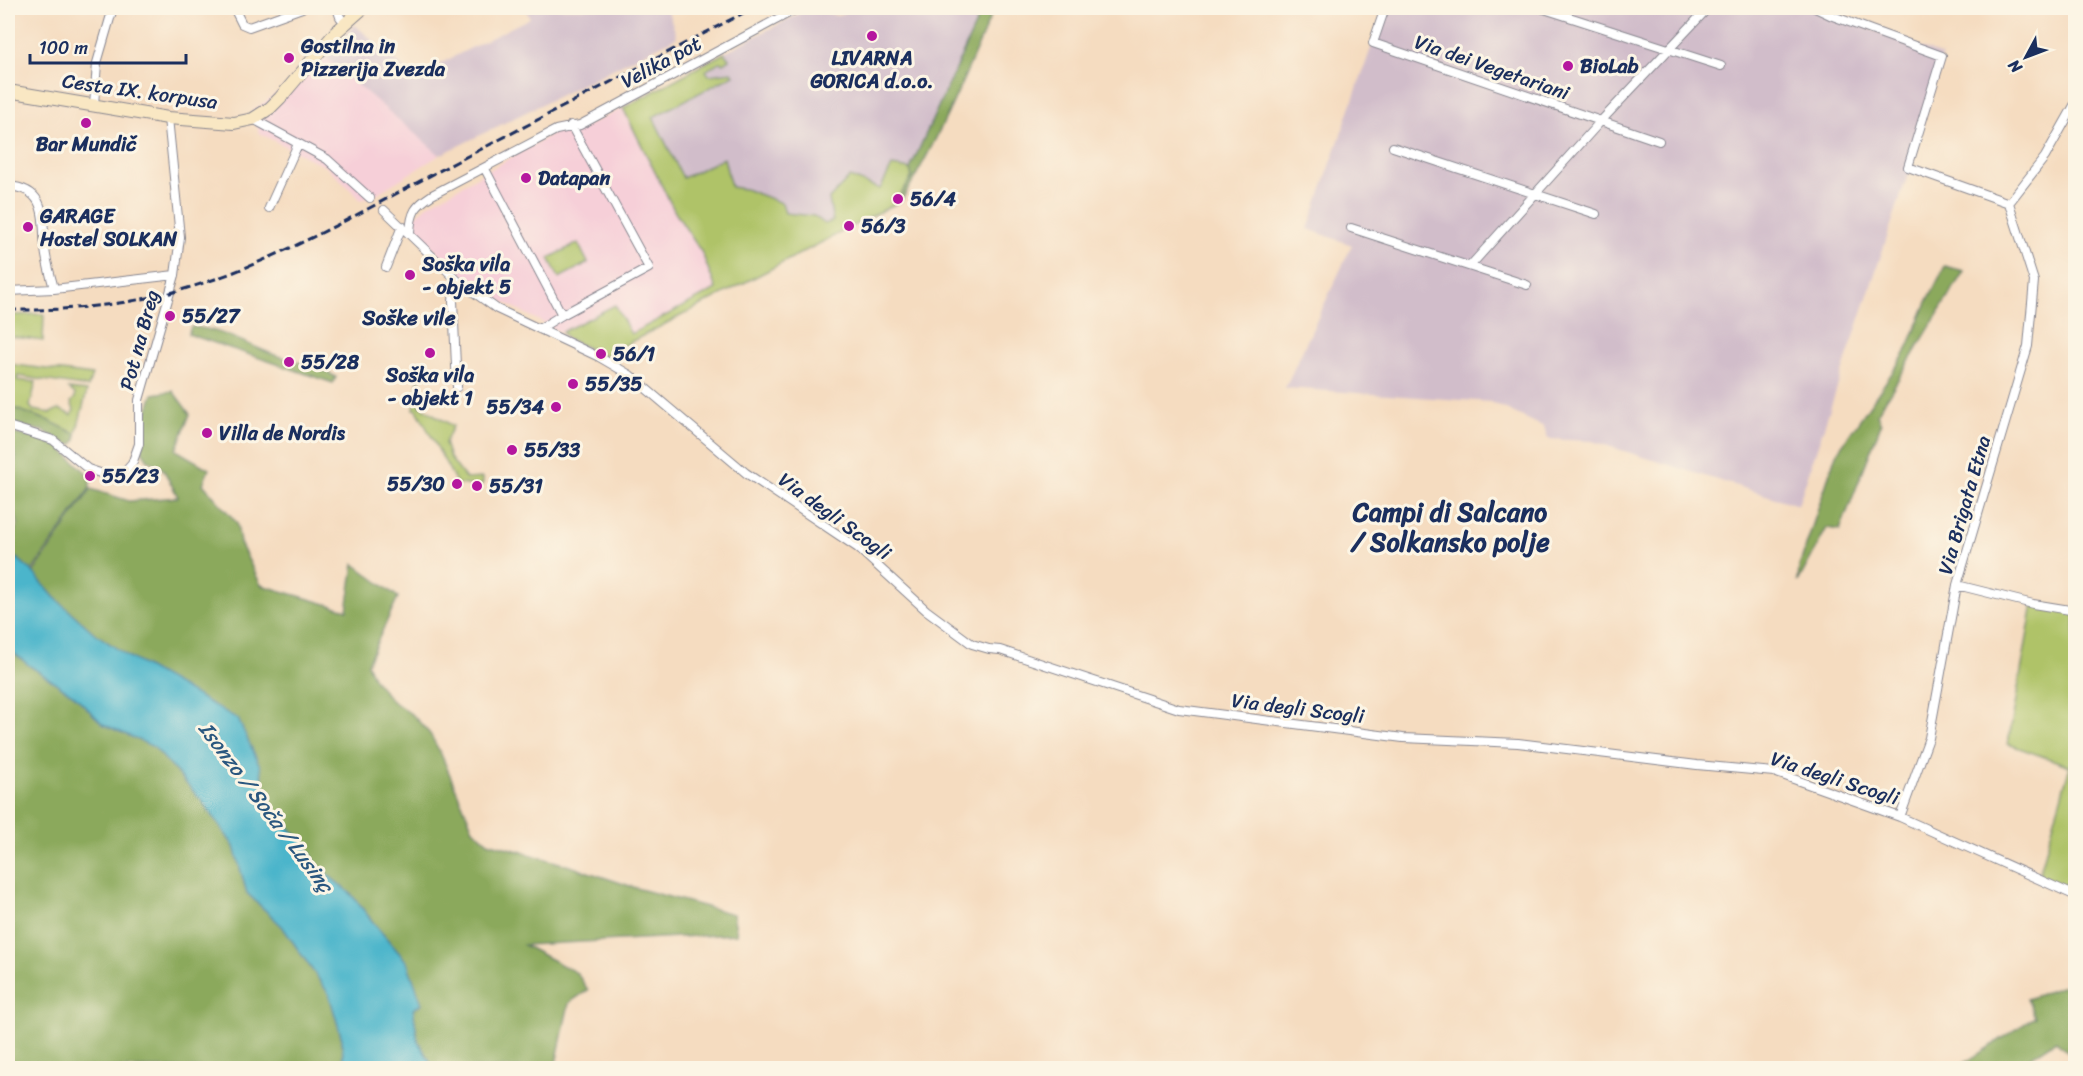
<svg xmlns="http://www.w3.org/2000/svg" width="2083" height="1076" viewBox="0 0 2083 1076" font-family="Sriracha,sans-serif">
  <rect width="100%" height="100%" fill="#fcf5e5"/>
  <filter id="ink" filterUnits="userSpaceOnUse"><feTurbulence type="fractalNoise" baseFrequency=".0167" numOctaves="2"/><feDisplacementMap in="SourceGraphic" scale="12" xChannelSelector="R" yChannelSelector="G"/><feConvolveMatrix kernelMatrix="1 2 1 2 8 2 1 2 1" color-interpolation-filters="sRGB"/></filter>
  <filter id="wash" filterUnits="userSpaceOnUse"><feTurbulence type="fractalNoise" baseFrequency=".008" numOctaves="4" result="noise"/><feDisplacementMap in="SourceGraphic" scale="24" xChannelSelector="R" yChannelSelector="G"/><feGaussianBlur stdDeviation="1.35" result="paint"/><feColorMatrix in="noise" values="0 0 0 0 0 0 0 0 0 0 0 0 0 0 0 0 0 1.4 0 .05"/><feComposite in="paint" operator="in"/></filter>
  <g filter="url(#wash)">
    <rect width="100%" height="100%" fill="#f5dcc0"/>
    <path fill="#f6cfd8" d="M 326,58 L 421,137 L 440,155 L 373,196 L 361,200 L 328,168 L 259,133 L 252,111 Z
      M 623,108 L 675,212 L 702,253 L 716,289 L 597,352 L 478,288 L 418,234 L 414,218 L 428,205 L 556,132 L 583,128 Z"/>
    <path fill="#d1bdca" d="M 525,8 L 667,8 L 677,37 L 440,155 L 326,58 L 355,25 L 414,77 L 530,18 Z
      M 810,8 L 838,16 L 852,8 L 983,8 L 910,169 L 892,166 L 880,189 L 840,189 L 830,199 L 833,222 L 825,224 L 814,216 L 785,213 L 768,197 L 731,187 L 728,171 L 683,178 L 653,117 L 667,109 L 709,75 L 704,63 Z
      M 1385,8 L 1815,8 L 1942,56 L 1909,171 L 1798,505 L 1592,441 L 1548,439 L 1544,427 L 1491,402 L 1285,388 L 1352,245 L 1308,229 Z"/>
    <path fill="#afc368" stroke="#657963" stroke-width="1.5" d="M 724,53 L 729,59 L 723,63 L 719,62 L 706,71 L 709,75 L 732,72 L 734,75 L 653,117 L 683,178 L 724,158 L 731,187 L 745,189 L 782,203 L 785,213 L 814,216 L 825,224 L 833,221 L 829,199 L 850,177 L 880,189 L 892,166 L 910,169 L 912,177 L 899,197 L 901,201 L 604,356 L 567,338 L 562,332 L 615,305 L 631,334 L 716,289 L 702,253 L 675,212 L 623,108 Z
      M 578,243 L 588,263 L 559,278 L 549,258 Z
      M 44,314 L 43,341 L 8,336 L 8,315 Z
      M 8,364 L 92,375 L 88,387 L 18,376 L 17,380 L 36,382 L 30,406 L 33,410 L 50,413 L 59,409 L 71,415 L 74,410 L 71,402 L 75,398 L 75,394 L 69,389 L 87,391 L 76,434 L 49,421 L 8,406 Z
      M 420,369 L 420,406 L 453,426 L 445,443 L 450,458 L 466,479 L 483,478 L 483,482 L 481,486 L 457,484 L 417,410 L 414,409 Z
      M 2033,604 L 2075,611 L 2075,896 L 2038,878 L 2070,766 L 2008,744 Z"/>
    <path fill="#8ba95c" stroke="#536c5d" stroke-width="1.5" d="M 983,8 L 994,8 C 966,74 939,140 901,201 L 899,197 L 912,177 L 910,169 Z
      M 1945,266 L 1964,271 L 1877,414 L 1881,424 L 1840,530 L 1827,528 L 1798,582 L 1799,567 L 1836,454 L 1905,354 L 1927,302 Z
      M 191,327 C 220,328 247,345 275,355 C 295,362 317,365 336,377 L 333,383 L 188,334 Z
      M 173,391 L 190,414 L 176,450 L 209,469 L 203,484 L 237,523 L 240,543 L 261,585 L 347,610 L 354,564 L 398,597 L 367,664 L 374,679 L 391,700 L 414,716 L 430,734 L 441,754 L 473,829 L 488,842 L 573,867 L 636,888 L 733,914 L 737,934 L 524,945 L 577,973 L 588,990 L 569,1003 L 555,1068 L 434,1068 L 418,1041 L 413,1009 L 422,1004 L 376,926 L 351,894 L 318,867 L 303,842 L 267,806 L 260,766 L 165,679 L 129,657 L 93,632 L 54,597 L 33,573 L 91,489 L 129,501 L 178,497 L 163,469 L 148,460 L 142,451 L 145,417 L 153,394 Z
      M 8,406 L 49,421 L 76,434 L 76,440 L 73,444 L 68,444 L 43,431 L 8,423 Z
      M 8,433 L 39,438 L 59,447 L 90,476 L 90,488 L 32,571 L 18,559 L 8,555 L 8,539 L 12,537 L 18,524 L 16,517 L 8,510 L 8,495 L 16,457 L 14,451 L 8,447 Z
      M 8,648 L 30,666 L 74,695 L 103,724 L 154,747 L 202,801 L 234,846 L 247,893 L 282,926 L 329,994 L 342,1039 L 344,1068 L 8,1068 Z
      M 2075,982 L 2075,1058 L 2056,1041 L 2012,1068 L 1957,1068 L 2035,1017 L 2027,999 Z"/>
    <path fill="#4cb5cb" stroke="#347294" stroke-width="1.5" d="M 8,555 L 18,559 L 32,571 L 54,597 L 93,632 L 129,657 L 238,719 L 260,766 L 267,806 L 303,842 L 318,867 L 351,894 L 376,926 L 407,962 L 422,1004 L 413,1009 L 418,1041 L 434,1068 L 344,1068 L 342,1039 L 329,994 L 282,926 L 247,893 L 234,846 L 202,801 L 154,747 L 103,724 L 74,695 L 30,666 L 8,648 Z"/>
  </g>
  <g filter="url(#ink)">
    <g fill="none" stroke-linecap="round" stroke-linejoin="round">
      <defs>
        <path id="minor" d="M 234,8 L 242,24 L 249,27 L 302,8
          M 337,8 L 340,17 L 345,23
          M 1385,8 L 1373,43 L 1659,141
          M 1541,8 L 1721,66
          M 1815,8 L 1830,15 L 1942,56 L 1908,167 L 2009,203
          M 94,105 L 97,63 L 113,8
          M 253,119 L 327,159 L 370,198
          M 1393,147 L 1596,214
          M 485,169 L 562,315 L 539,329
          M 8,186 C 48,189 42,218 45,248 C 46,262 51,276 54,289
          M 269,208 L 298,144
          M 384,210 L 458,281 L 497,309 L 599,357 L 630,375 L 746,473 L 858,548 L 926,610 L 972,644 L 989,649 L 1000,650 L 1179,709 L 1403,738 L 1518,743 L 1697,765 L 1774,772 L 1900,817 L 2076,896
          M 1351,228 L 1527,285
          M 410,233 C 411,212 415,206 432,195 L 556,130 L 580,125 L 798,8
          M 1471,265 L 1600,122 L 1708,8
          M 386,267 L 402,226
          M 8,291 L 54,289 L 175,275
          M 562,315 L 649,268 L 571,125
          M 457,387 L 453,301 L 454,290 L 458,281
          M 8,426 L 53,440 L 88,469 L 106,475 L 123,474 L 132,464 L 139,444 L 139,400 L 175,275 L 180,237 L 168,118
          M 1957,585 L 2033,604 L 2076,611
          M 1900,817 L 1929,738 L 1957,585 L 2028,346 L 2034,281 L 2009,203 L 2045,157 L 2076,102"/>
        <path id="secondary" d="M 8,91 L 168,118 L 234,123 L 253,119 L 270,108 L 280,98 L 336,32 L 363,8"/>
      </defs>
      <use href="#minor" stroke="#88868f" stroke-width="10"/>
      <use href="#secondary" stroke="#88868f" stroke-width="14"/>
      <use href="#minor" stroke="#fff" stroke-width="8"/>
      <use href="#secondary" stroke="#f9e7c3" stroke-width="12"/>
      <path stroke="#1b2f5e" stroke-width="3" stroke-dasharray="9 4.5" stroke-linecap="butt" d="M 8,310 C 62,311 117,306 170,293 C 272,266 365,209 458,161 C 557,110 655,59 753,8"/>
    </g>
  </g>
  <g fill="#b5179e" stroke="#fcf5e5" stroke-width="2">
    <circle cx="872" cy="36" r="6"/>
    <circle cx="289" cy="58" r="6"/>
    <circle cx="1568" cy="66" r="6"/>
    <circle cx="86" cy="123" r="6"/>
    <circle cx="526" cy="178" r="6"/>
    <circle cx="898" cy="199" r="6"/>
    <circle cx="849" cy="226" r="6"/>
    <circle cx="28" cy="227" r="6"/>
    <circle cx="410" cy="275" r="6"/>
    <circle cx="170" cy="316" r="6"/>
    <circle cx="430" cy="353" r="6"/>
    <circle cx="601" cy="354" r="6"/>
    <circle cx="289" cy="362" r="6"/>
    <circle cx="573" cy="384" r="6"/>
    <circle cx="556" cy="407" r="6"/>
    <circle cx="207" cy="433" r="6"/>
    <circle cx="512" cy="450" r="6"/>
    <circle cx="90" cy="476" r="6"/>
    <circle cx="457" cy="484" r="6"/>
    <circle cx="477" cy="486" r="6"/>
  </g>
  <g text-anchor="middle" stroke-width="6" stroke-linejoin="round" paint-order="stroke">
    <g font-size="20" font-weight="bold" fill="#1b2f5e" stroke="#fcf5e5" text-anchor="start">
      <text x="301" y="53">Gostilna in<tspan x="301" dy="23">Pizzerija Zvezda</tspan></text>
      <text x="872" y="65" text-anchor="middle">LIVARNA<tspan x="872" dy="23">GORICA d.o.o.</tspan></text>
      <text x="1580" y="73">BioLab</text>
      <text x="86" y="151" text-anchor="middle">Bar Mundič</text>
      <text x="538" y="185">Datapan</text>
      <text x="910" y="206">56/4</text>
      <text x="40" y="223">GARAGE<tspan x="40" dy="23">Hostel SOLKAN</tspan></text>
      <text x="861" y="233">56/3</text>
      <text x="422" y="271">Soška vila<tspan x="422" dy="23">- objekt 5</tspan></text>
      <text x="182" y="323">55/27</text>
      <text x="613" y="361">56/1</text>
      <text x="301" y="369">55/28</text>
      <text x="430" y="382" text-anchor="middle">Soška vila<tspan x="430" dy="23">- objekt 1</tspan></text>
      <text x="585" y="391">55/35</text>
      <text x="544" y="414" text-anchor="end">55/34</text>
      <text x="219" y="440">Villa de Nordis</text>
      <text x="524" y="457">55/33</text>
      <text x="102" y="483">55/23</text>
      <text x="445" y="491" text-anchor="end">55/30</text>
      <text x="489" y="493">55/31</text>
    </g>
    <g font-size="20" fill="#1b2f5e" stroke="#fcf5e5">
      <text transform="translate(661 62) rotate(-28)" y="7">Velika pot</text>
      <text transform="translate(1492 67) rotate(19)" y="7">Via dei Vegetariani</text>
      <text transform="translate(140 91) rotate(8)" y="7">Cesta IX. korpusa</text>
      <text transform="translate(139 340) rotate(-75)" y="7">Pot na Breg</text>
      <text transform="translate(1964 505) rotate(-74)" y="7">Via Brigata Etna</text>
      <text transform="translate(835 516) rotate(36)" y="7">Via degli Scogli</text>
      <text transform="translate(1298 708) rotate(7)" y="7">Via degli Scogli</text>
      <text transform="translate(1835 778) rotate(18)" y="7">Via degli Scogli</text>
    </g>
    <g font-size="21" font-weight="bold" fill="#1b2f5e" stroke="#fcf5e5">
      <text x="409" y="325">Soške vile</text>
    </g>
    <g font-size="21" font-style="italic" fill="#2a577f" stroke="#fcf5e5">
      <text transform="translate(266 807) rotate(53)" y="7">Isonzo / Soča / Lusinç</text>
    </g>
    <g font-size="26" font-weight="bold" fill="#1b2f5e" stroke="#fcf5e5">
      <text x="1450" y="521">Campi di Salcano<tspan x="1450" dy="30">/ Solkansko polje</tspan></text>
    </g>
  </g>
  <rect width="2083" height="1076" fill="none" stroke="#fcf5e5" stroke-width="30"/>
  <g transform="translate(2026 57) rotate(229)" stroke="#fcf5e5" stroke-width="4.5" paint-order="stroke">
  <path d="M0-4.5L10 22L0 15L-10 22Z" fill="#1b2f5e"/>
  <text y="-9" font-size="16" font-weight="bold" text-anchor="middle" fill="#1b2f5e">N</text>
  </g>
  <path d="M30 54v9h156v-9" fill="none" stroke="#1b2f5e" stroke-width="3"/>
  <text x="39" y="54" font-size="18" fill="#1b2f5e" stroke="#fcf5e5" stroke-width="4.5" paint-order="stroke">100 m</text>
</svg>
